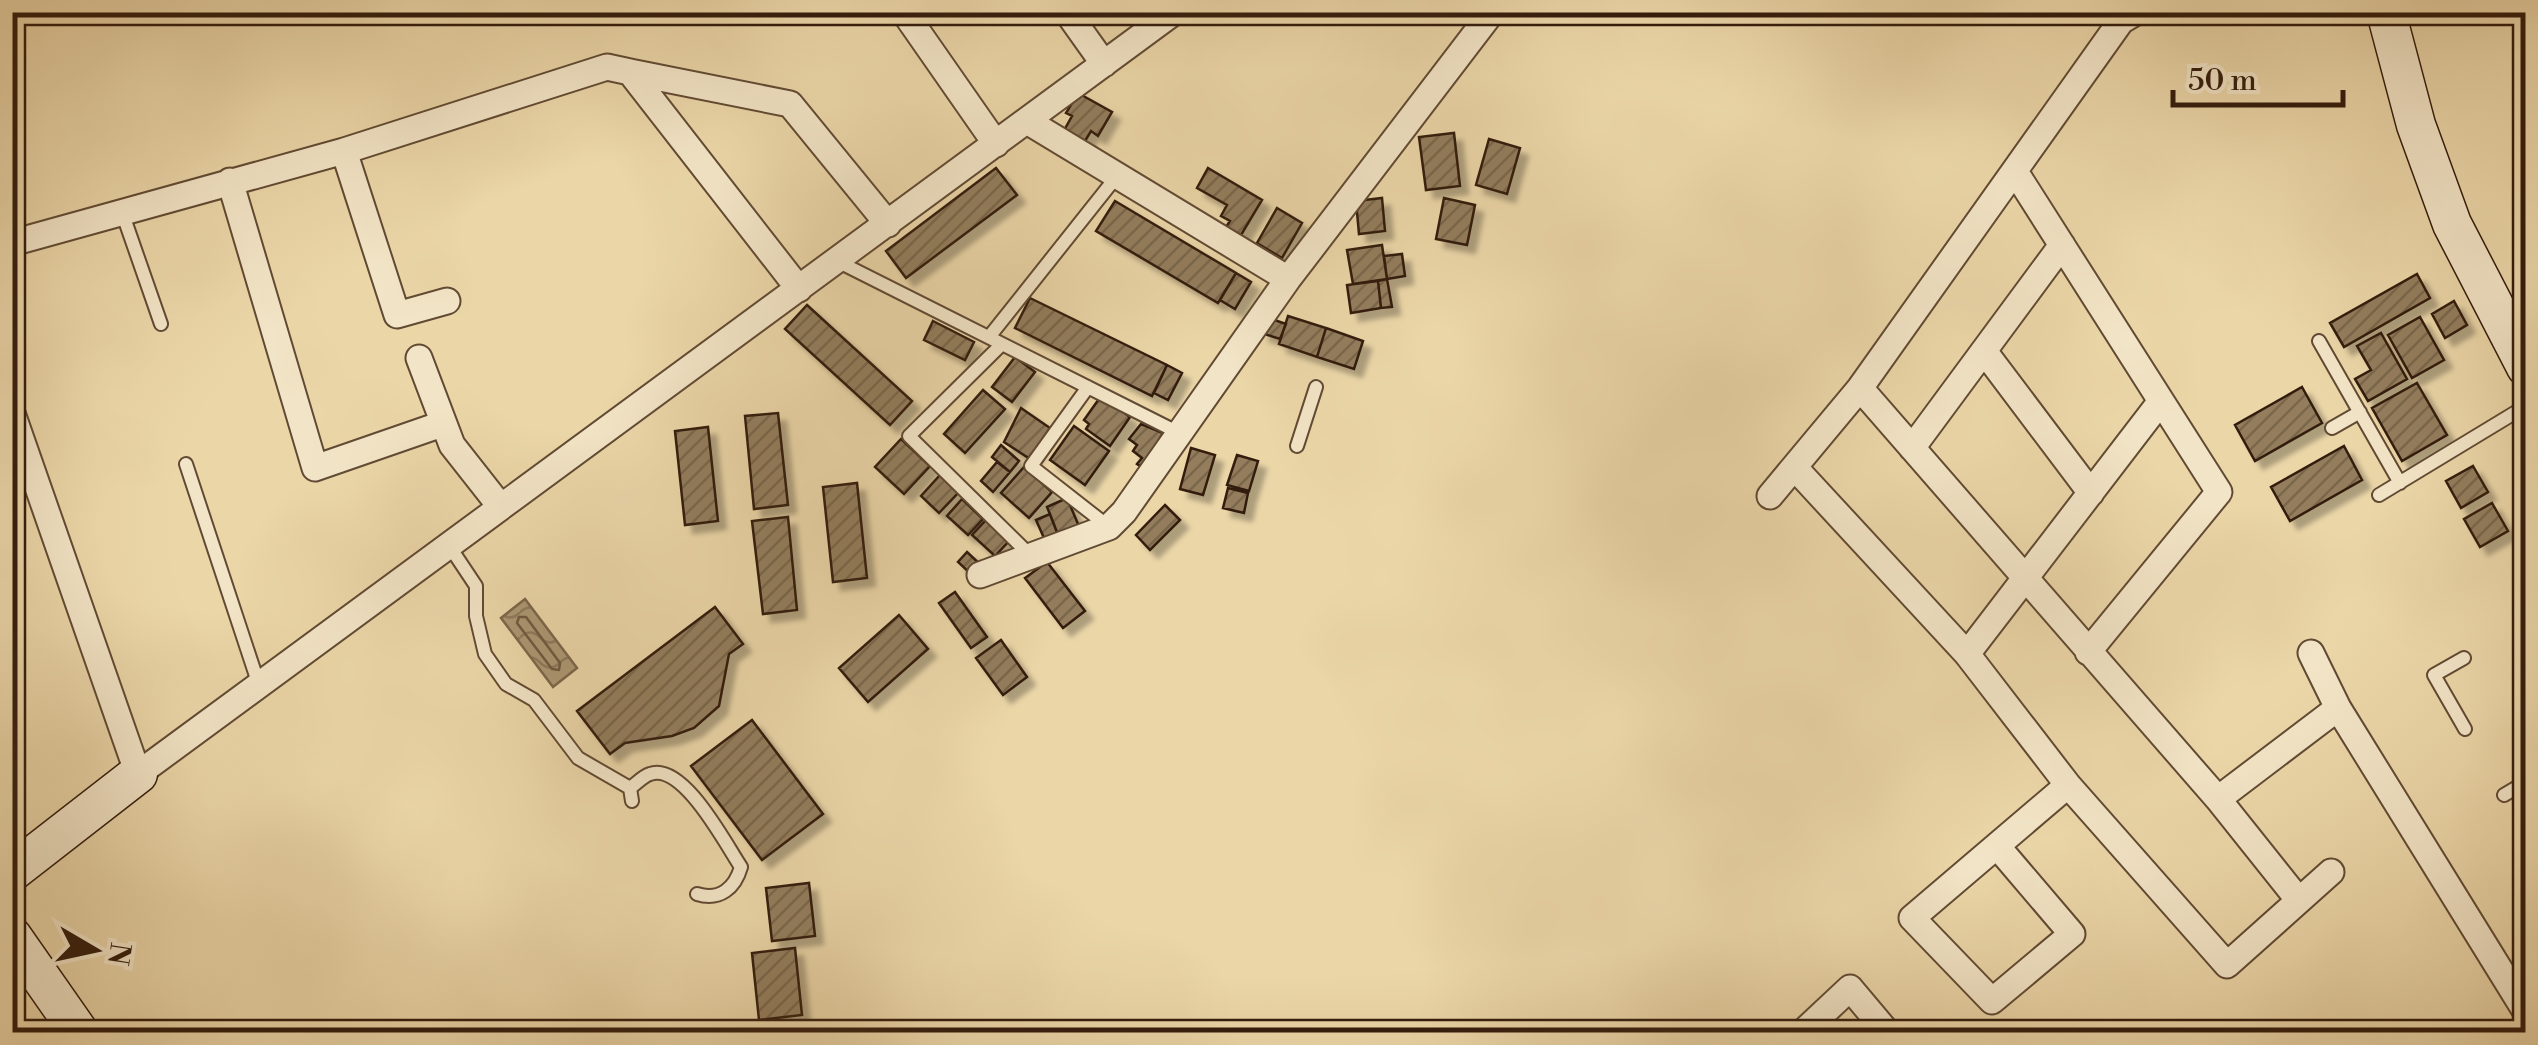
<svg xmlns="http://www.w3.org/2000/svg" width="2538" height="1045" viewBox="0 0 2538 1045" font-family="'Libre Bodoni',serif">
  <defs>
    <pattern id="water-waves" width="16" height="10" patternUnits="userSpaceOnUse" patternTransform="scale(2.5)"><rect width="16" height="10" fill="#ac9773"/><path d="M0 5q4-4 8 0t8 0" fill="none" stroke="#8d7a5d"/></pattern>
    <pattern id="building-hatch" width="6" height="6" patternUnits="userSpaceOnUse" patternTransform="scale(2.5)"><rect width="6" height="6" fill="#937d5d"/><path d="M-1 1l2-2M0 6l6-6M5 7l2-2" fill="none" stroke="#79664b"/></pattern>
    <filter id="shadow"><feDropShadow dx="8" dy="8" stdDeviation="2.5" flood-color="#0004"/></filter>
  </defs>
  <rect width="100%" height="100%" fill="#ebd6a8"/>
  <filter id="stains"><feTurbulence type="fractalNoise" baseFrequency=".002" numOctaves="4"/><feColorMatrix values="0 0 0 0 .2 0 0 0 0 .09 0 0 0 0 .02 0 0 0 .5 -.17"/></filter>
  <radialGradient id="worn" r=".72"><stop offset=".6" stop-color="#630" stop-opacity="0"/><stop offset="1" stop-color="#630" stop-opacity=".3"/></radialGradient>
  <path fill="url(#water-waves)" stroke="#7c664a" stroke-width="2.5" d="M 525,599 L 577,668 L 553,687 L 501,618 Z"/>
  <g fill="none" stroke-linecap="round" stroke-linejoin="round">
    <path stroke="#705a40" stroke-width="2.5" d="M 519,617 L 526,617 L 560,663 L 559,670 L 552,669 L 517,623 Z"/>
  </g>
  <path fill="url(#building-hatch)" stroke="#331c0c" stroke-width="2.5" filter="url(#shadow)" d="M 1078,93 L 1112,112 L 1098,136 L 1091,131 L 1082,146 L 1062,134 L 1072,116 L 1066,113 Z
    M 1454,133 L 1460,186 L 1426,190 L 1419,137 Z
    M 1489,139 L 1520,148 L 1507,194 L 1476,185 Z
    M 996,168 L 1017,195 L 906,278 L 886,251 Z
    M 1208,168 L 1262,200 L 1241,235 L 1226,227 L 1230,221 L 1221,216 L 1227,205 L 1197,188 Z
    M 1382,198 L 1385,231 L 1359,234 L 1356,201 Z
    M 1444,198 L 1475,205 L 1467,245 L 1436,239 Z
    M 1115,201 L 1236,273 L 1218,303 L 1096,231 Z
    M 1277,208 L 1302,223 L 1282,258 L 1257,243 Z
    M 1382,245 L 1387,279 L 1353,284 L 1347,250 Z
    M 1402,254 L 1405,276 L 1387,279 L 1384,256 Z
    M 1236,273 L 1251,282 L 1235,309 L 1220,300 Z
    M 2417,274 L 2430,298 L 2344,347 L 2330,323 Z
    M 1387,279 L 1392,307 L 1381,308 L 1378,281 Z
    M 1378,281 L 1381,308 L 1351,313 L 1347,285 Z
    M 1030,298 L 1167,365 L 1152,396 L 1015,328 Z
    M 2454,301 L 2467,325 L 2445,338 L 2432,314 Z
    M 807,305 L 912,401 L 890,425 L 785,329 Z
    M 1288,316 L 1326,328 L 1317,357 L 1279,344 Z
    M 1266,317 L 1286,324 L 1280,339 L 1261,333 Z
    M 2420,317 L 2444,360 L 2412,378 L 2388,335 Z
    M 933,321 L 974,342 L 965,360 L 924,340 Z
    M 1326,328 L 1363,341 L 1354,369 L 1317,357 Z
    M 2381,333 L 2407,379 L 2368,401 L 2355,379 L 2371,370 L 2357,346 Z
    M 1015,357 L 1035,372 L 1012,402 L 992,387 Z
    M 1167,365 L 1182,373 L 1168,400 L 1154,393 Z
    M 2417,383 L 2447,435 L 2402,461 L 2372,408 Z
    M 2302,387 L 2322,423 L 2255,461 L 2235,425 Z
    M 983,390 L 1005,409 L 965,453 L 944,434 Z
    M 1101,396 L 1130,417 L 1110,446 L 1086,429 L 1089,424 L 1084,420 Z
    M 1021,408 L 1050,428 L 1030,459 L 1004,442 Z
    M 778,413 L 788,505 L 754,509 L 745,416 Z
    M 1141,424 L 1163,433 L 1160,438 L 1169,444 L 1149,472 L 1137,464 L 1142,458 L 1133,451 L 1137,445 L 1129,439 Z
    M 1074,426 L 1109,451 L 1085,485 L 1050,460 Z
    M 708,427 L 718,521 L 685,525 L 675,431 Z
    M 901,439 L 930,466 L 904,494 L 875,467 Z
    M 1001,445 L 1019,461 L 1010,472 L 992,457 Z
    M 2344,446 L 2362,480 L 2290,521 L 2271,487 Z
    M 1191,448 L 1215,455 L 1203,495 L 1180,489 Z
    M 1237,455 L 1258,461 L 1249,491 L 1227,485 Z
    M 997,462 L 1010,472 L 993,492 L 981,481 Z
    M 2473,466 L 2488,492 L 2461,508 L 2446,481 Z
    M 1024,467 L 1052,492 L 1029,518 L 1001,493 Z
    M 940,475 L 959,492 L 939,513 L 921,496 Z
    M 857,483 L 867,578 L 833,582 L 823,487 Z
    M 1228,488 L 1248,493 L 1244,513 L 1223,508 Z
    M 1067,498 L 1081,531 L 1060,540 L 1047,507 Z
    M 962,499 L 983,519 L 968,535 L 947,516 Z
    M 2492,503 L 2508,531 L 2480,547 L 2464,519 Z
    M 1165,505 L 1180,520 L 1150,550 L 1136,535 Z
    M 1050,514 L 1060,540 L 1047,545 L 1036,520 Z
    M 788,517 L 797,610 L 763,614 L 752,521 Z
    M 986,520 L 1009,541 L 995,556 L 972,535 Z
    M 967,552 L 982,566 L 973,576 L 958,562 Z
    M 1047,562 L 1085,611 L 1063,628 L 1025,578 Z
    M 955,592 L 987,637 L 971,648 L 939,603 Z
    M 715,607 L 743,644 L 729,654 L 719,706 L 694,728 L 672,736 L 625,743 L 610,754 L 577,711 Z
    M 899,615 L 928,649 L 868,702 L 839,668 Z
    M 1001,640 L 1027,677 L 1003,695 L 976,658 Z
    M 752,720 L 823,814 L 762,860 L 691,766 Z
    M 809,883 L 815,936 L 772,941 L 766,888 Z
    M 795,948 L 802,1015 L 759,1020 L 752,953 Z"/>
  <g fill="none" stroke-linecap="round" stroke-linejoin="round">
    <defs>
      <path id="lane" d="M 122,212 L 161,324
        M 837,261 L 1181,434
        M 989,337 L 1117,176
        M 2319,341 L 2400,483
        M 1002,344 L 909,436 L 1032,557
        M 1088,387 L 1031,466 L 1109,527
        M 2332,428 L 2360,412
        M 1297,446 L 1316,387
        M 186,464 L 259,685
        M 2379,495 L 2526,406
        M 448,544 L 476,586 L 476,616 L 485,654 L 506,684 L 534,700 L 578,758 L 630,788
        M 2464,658 L 2434,675 L 2465,729
        M 2504,795 L 2526,782
        M 632,801 L 630,788 C 636,784 643,776 650,774 C 683,762 725,843 741,867 C 735,888 720,901 697,894
        M 41,1032 L 63,1017"/>
      <path id="street" d="M 904,12 L 996,144
        M 1067,12 L 1104,64
        M 630,72 L 790,104 L 888,224
        M 1027,121 L 1288,279
        M 344,151 L 397,315 L 447,301
        M 2016,173 L 2219,492 L 2088,652
        M 230,181 L 315,468 L 442,424
        M 12,243 L 344,151 L 607,67 L 630,72 L 799,289
        M 1984,351 L 2091,493
        M 419,358 L 452,445 L 500,506
        M 1860,388 L 2218,799 L 2297,898
        M 12,413 L 138,774 L 1174,12
        M 1912,448 L 2062,245
        M 1796,469 L 1967,654 L 2068,785 L 2227,965 L 2331,872
        M 1770,496 L 1860,388 L 2121,21 L 2136,12
        M 980,575 L 1109,527 L 1124,512 L 1288,279 L 1492,12
        M 2311,653 L 2338,708 L 2526,1012
        M 1967,654 L 2161,401
        M 2218,799 L 2338,708
        M 1997,846 L 2072,934 L 1992,1001 L 1912,918 L 2068,785
        M 1803,1032 L 1850,988 L 1887,1032"/>
      <path id="secondary" d="M 2386,12 L 2416,125 L 2452,224 L 2526,367
        M 12,872 L 138,774
        M 12,936 L 79,1032"/>
    </defs>
    <use href="#lane" stroke="#614a33" stroke-width="16"/>
    <use href="#street" stroke="#614a33" stroke-width="29"/>
    <use href="#secondary" stroke="#331c0c" stroke-width="41"/>
    <use href="#lane" stroke="#f2e4c6" stroke-width="12"/>
    <use href="#street" stroke="#f2e4c6" stroke-width="25"/>
    <use href="#secondary" stroke="#f2e4c6" stroke-width="38"/>
  </g>
  <rect width="2538" height="1045" fill="none" stroke="#ebd6a8" stroke-width="50"/>
  <rect x="15" y="15" width="2508" height="1015" fill="none" stroke="#331c0c" stroke-width="5"/>
  <rect x="25" y="25" width="2488" height="995" fill="none" stroke="#331c0c" stroke-width="2.5"/>
  <g transform="translate(95 950) rotate(99)" stroke="#f2e4c6" stroke-width="8" paint-order="stroke">
  <path d="M0-8L18 38L0 25L-18 38Z" fill="#331c0c"/>
  <text y="-15" font-size="28" font-weight="bold" text-anchor="middle" fill="#331c0c">N</text>
  </g>
  <path d="M2173 90v15h170v-15" fill="none" stroke="#331c0c" stroke-width="5"/>
  <text x="2188" y="90" font-size="30" fill="#331c0c" stroke="#f2e4c6" stroke-width="8" paint-order="stroke">50 m</text>
  <rect width="100%" height="100%" filter="url(#stains)"/>
  <rect width="100%" height="100%" fill="url(#worn)"/>
</svg>
